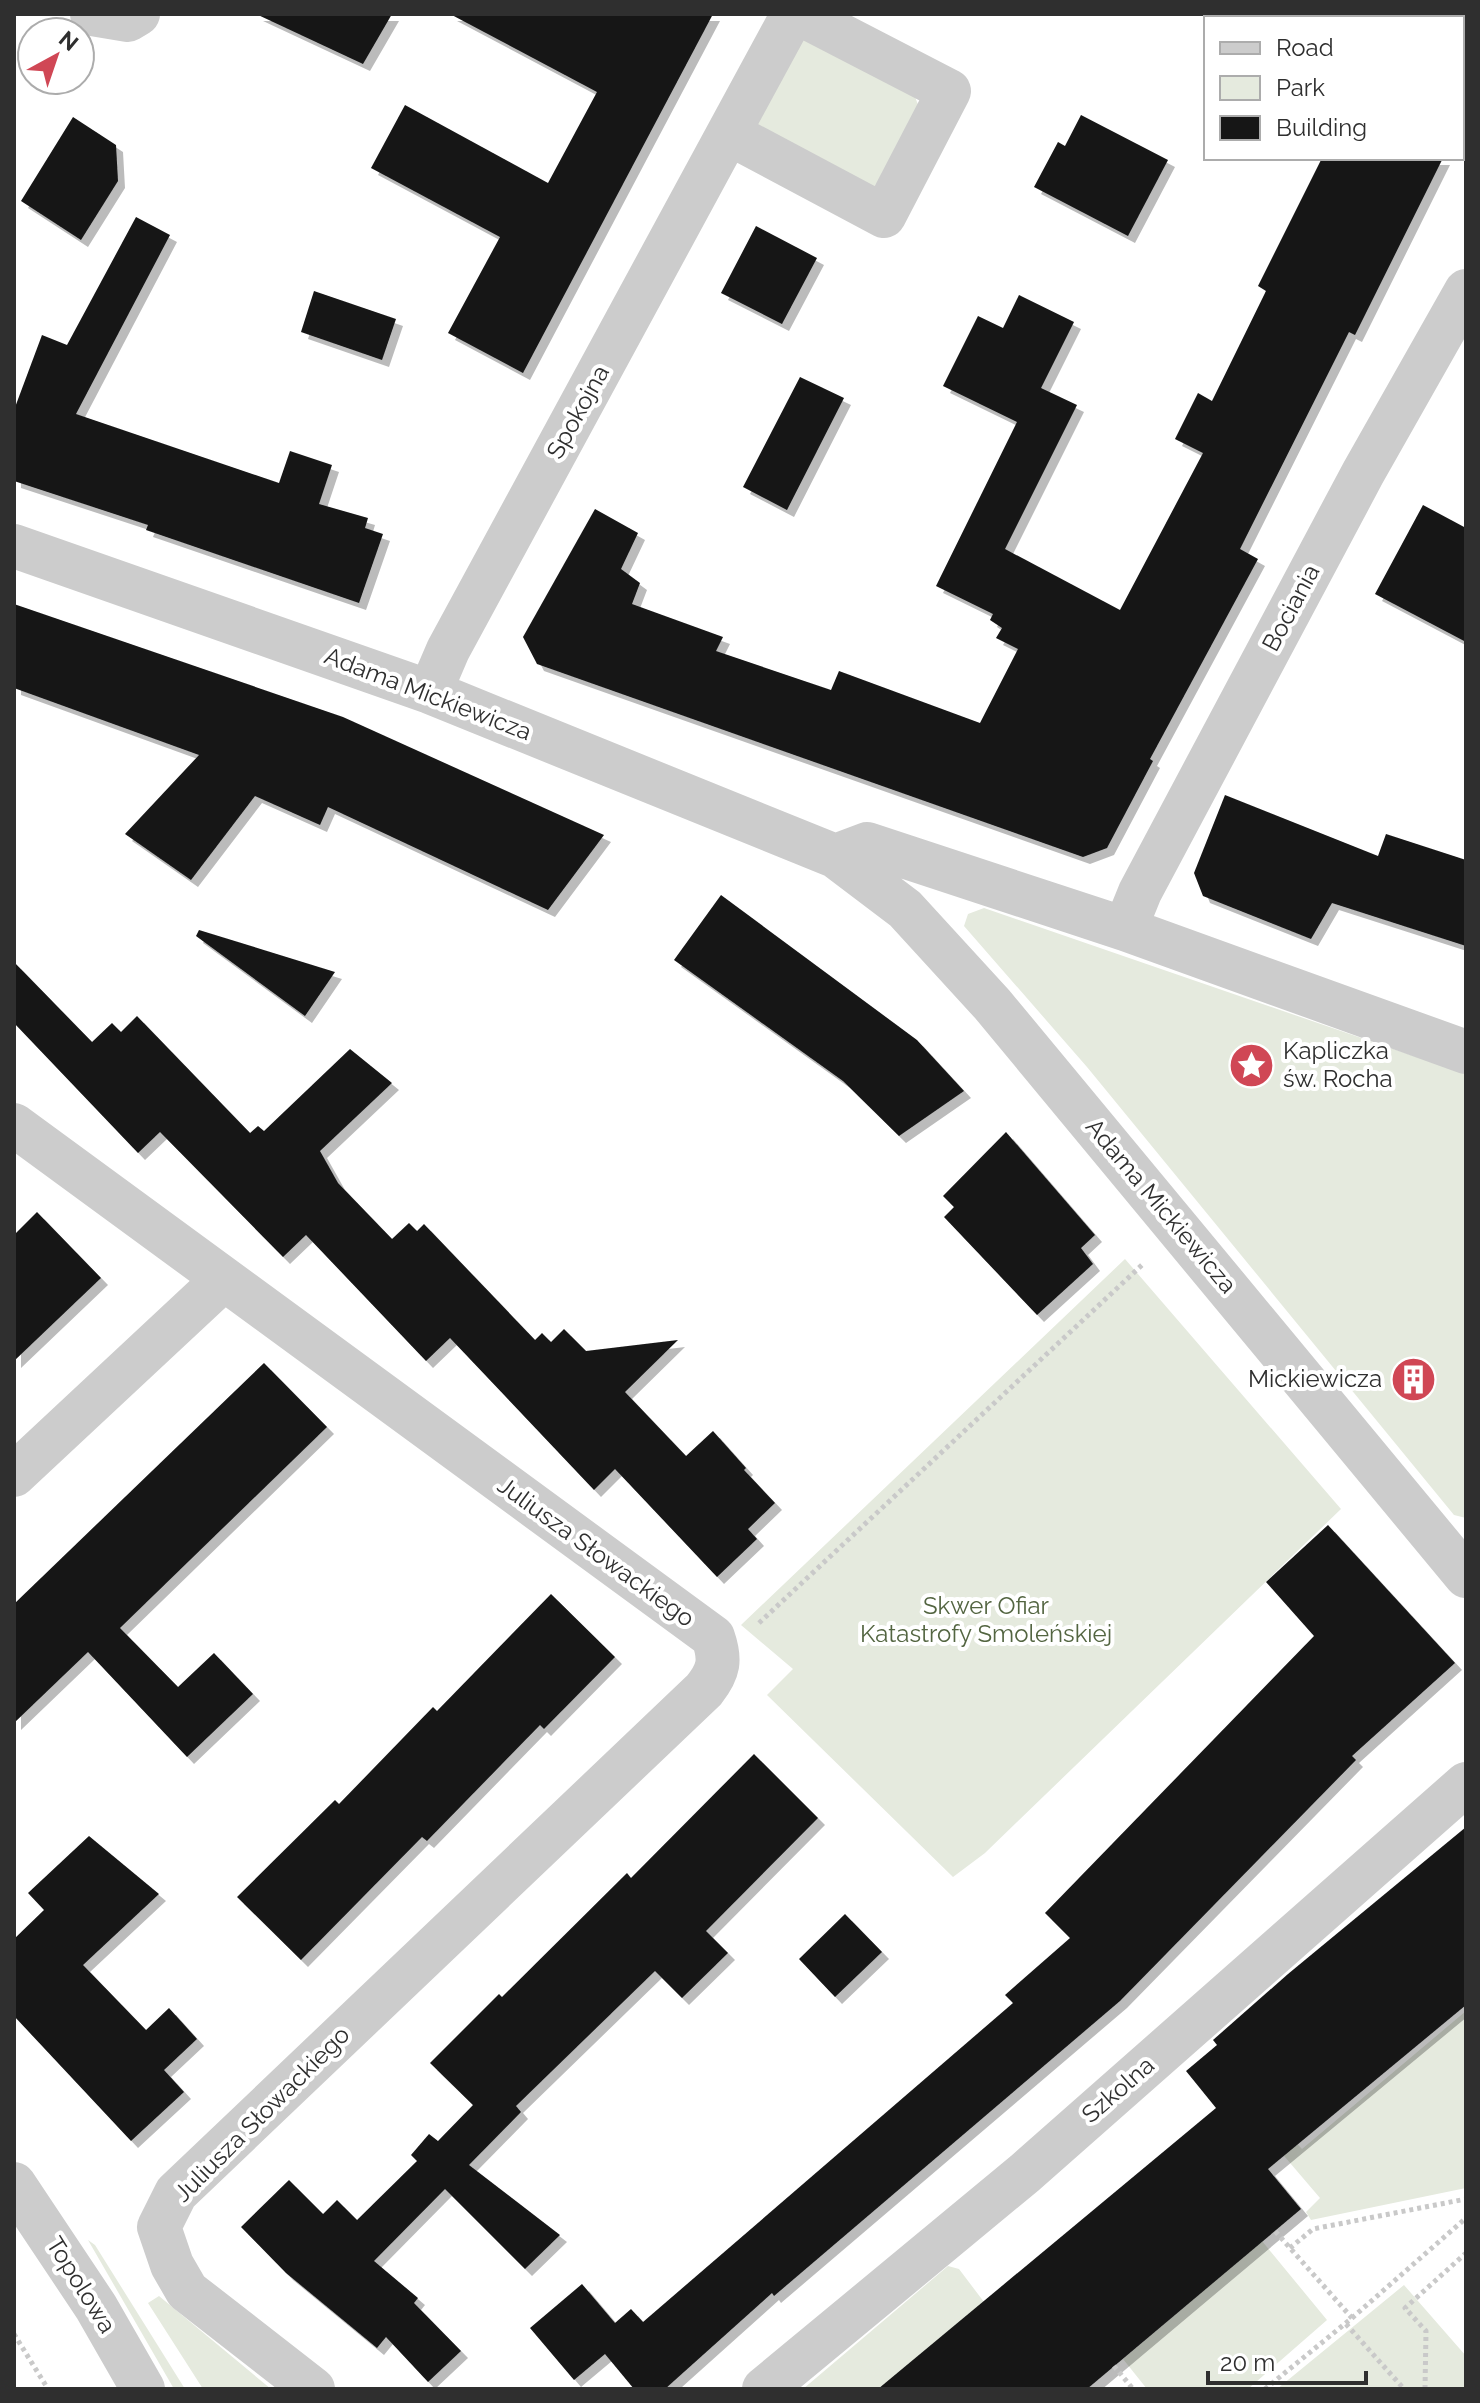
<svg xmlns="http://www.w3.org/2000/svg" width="1480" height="2403" viewBox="0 0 1480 2403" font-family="Raleway,sans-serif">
  <defs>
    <filter id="shadow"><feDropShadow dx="7" dy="7" stdDeviation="0" flood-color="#0004"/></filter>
  </defs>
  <rect width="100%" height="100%" fill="#fff"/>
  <path fill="#e5eade" d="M 813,35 L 914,94 L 920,110 L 919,126 L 871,191 L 758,135 L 755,117 L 793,44 Z
    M 984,908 L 1466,1074 L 1466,1518 L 1454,1515 L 1087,1067 L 964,926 L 968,914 Z
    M 1125,1259 L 1341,1509 L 985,1853 L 953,1877 L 767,1695 L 793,1669 L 741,1625 Z
    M 1466,2011 L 1466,2188 L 1311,2220 L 1306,2212 L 1320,2198 L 1279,2150 L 1292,2138 L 1302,2149 Z
    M 88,2240 L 95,2245 L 185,2389 L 174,2389 Z
    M 1262,2241 L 1327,2320 L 1248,2389 L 1147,2389 L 1123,2359 Z
    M 948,2266 L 959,2269 L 984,2302 L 880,2389 L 803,2389 Z
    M 1404,2285 L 1466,2356 L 1466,2389 L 1277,2389 Z
    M 159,2296 L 271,2389 L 203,2389 L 148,2303 Z"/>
  <path fill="#161616" filter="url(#shadow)" d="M 256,14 L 392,14 L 363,64 Z
    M 450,14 L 713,14 L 523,373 L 448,333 L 500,237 L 371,168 L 405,105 L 548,183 L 597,92 Z
    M 1081,115 L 1168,160 L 1128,236 L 1034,187 L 1058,142 L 1065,146 Z
    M 73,117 L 116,145 L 118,181 L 81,240 L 21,201 Z
    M 1322,158 L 1443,158 L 1355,335 L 1349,332 L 1240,549 L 1258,559 L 1150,759 L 1153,761 L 1107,848 L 1083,857 L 537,664 L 523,637 L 595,509 L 638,533 L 621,569 L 640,583 L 632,604 L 723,637 L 716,651 L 831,690 L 839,671 L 980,723 L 1018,649 L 996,638 L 1002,628 L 990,620 L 993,614 L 936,586 L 1017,422 L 943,386 L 978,316 L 1003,328 L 1019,295 L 1074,322 L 1041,388 L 1077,405 L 1005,549 L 1120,610 L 1203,453 L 1175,439 L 1198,393 L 1212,401 L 1266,291 L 1258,286 Z
    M 136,217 L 170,235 L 76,414 L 279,483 L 290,451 L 332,465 L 319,504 L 368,518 L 365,528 L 383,534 L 359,603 L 146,530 L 148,525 L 14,481 L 14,410 L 42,335 L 67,345 Z
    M 756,226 L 817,258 L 782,324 L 721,293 Z
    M 314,291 L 396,319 L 382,360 L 301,332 Z
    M 800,377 L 844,398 L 787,510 L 743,487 Z
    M 1423,505 L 1466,528 L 1466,642 L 1375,594 Z
    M 14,604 L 343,717 L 604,835 L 548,910 L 328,807 L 320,825 L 255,796 L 191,880 L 125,834 L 199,755 L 14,688 Z
    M 1225,795 L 1378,856 L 1386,834 L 1466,860 L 1466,946 L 1332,903 L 1311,939 L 1203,896 L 1194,873 Z
    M 721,895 L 917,1040 L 964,1091 L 899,1136 L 843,1081 L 674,960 Z
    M 199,930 L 335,972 L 305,1016 L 196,936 Z
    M 14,962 L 92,1042 L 112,1023 L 121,1032 L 137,1016 L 250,1133 L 258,1126 L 264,1131 L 350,1049 L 392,1083 L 320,1151 L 338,1183 L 392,1239 L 409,1223 L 417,1231 L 424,1224 L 535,1340 L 542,1333 L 551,1342 L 564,1329 L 586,1351 L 678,1340 L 625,1392 L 686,1456 L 713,1431 L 746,1468 L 744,1470 L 775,1503 L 748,1529 L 757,1539 L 717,1577 L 615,1469 L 594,1490 L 450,1338 L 426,1361 L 306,1235 L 283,1257 L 160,1132 L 138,1153 L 14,1023 Z
    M 1006,1132 L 1095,1235 L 1081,1248 L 1093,1264 L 1037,1315 L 944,1217 L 954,1207 L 943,1196 Z
    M 37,1212 L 101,1278 L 14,1361 L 14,1235 Z
    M 264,1363 L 327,1427 L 120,1628 L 178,1687 L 214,1653 L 253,1694 L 187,1757 L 88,1652 L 14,1723 L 14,1604 Z
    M 1328,1525 L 1455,1663 L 1352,1756 L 1356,1760 L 1120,2001 L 774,2296 L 772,2293 L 665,2389 L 634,2389 L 605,2354 L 574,2380 L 530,2328 L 582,2284 L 615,2323 L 631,2309 L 643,2322 L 1013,2003 L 1005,1995 L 1070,1938 L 1045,1913 L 1314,1636 L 1266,1582 Z
    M 551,1594 L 615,1657 L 544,1729 L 540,1725 L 427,1841 L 422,1837 L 301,1960 L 237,1897 L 335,1800 L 339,1804 L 433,1707 L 437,1711 Z
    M 754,1754 L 818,1818 L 706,1931 L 728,1953 L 682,1998 L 655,1971 L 516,2106 L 521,2112 L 469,2165 L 560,2235 L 525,2269 L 445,2189 L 374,2261 L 418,2298 L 414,2303 L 461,2351 L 428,2382 L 386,2337 L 377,2348 L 286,2273 L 241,2227 L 289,2180 L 323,2214 L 337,2200 L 357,2220 L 417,2161 L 411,2155 L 429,2134 L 438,2141 L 473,2105 L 430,2063 L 499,1994 L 502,1997 L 627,1873 L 631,1878 Z
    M 1466,1827 L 1466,2005 L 1268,2169 L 1301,2209 L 1087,2389 L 878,2389 L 1216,2108 L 1186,2071 L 1217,2045 L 1213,2040 L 1288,1974 Z
    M 89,1836 L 159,1894 L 83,1965 L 146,2030 L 169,2008 L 197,2039 L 164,2070 L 184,2092 L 131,2141 L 14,2016 L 14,1939 L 44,1910 L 28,1893 Z
    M 845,1914 L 882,1952 L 835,1997 L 799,1959 Z"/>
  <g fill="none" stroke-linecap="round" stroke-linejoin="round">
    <path stroke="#c9c9c9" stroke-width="5" stroke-dasharray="4 4" stroke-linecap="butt" d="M 759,1623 L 1143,1264
      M 1290,2248 L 1313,2229 L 1466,2199
      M 1352,2318 L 1466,2218
      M 1346,2324 L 1404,2389
      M 14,2334 L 48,2389
      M 1114,2366 L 1133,2389
      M 1265,2389 L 1352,2318 L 1275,2231
      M 1425,2389 L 1426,2331 L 1405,2308 L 1466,2253"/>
    <path stroke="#ccc" stroke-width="44" d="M 92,14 L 128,20 L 138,14
      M 730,134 L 884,216 L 949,91 L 800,14
      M 14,546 L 430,692 L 835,856 L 905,909 L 992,1004 L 1466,1576
      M 430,692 L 448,650 L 793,14
      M 835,856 L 867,844 L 1125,929 L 1466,1052
      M 1125,929 L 1140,892 L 1363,473 L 1466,291
      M 14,1125 L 713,1637 C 721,1660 719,1671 704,1690 L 176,2193 L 159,2227 L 172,2265 L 187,2291 L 313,2389
      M 14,1475 L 224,1279
      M 14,2184 L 96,2307 L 143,2389
      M 764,2389 L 1025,2173 L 1466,1784"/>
  </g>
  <defs>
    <symbol id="sight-disc" viewBox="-11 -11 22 22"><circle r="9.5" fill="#d04755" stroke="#fff"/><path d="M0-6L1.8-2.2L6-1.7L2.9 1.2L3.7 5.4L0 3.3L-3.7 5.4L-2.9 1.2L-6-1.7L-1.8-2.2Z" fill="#fff"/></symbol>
    <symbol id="building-disc" viewBox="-11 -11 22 22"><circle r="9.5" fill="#d04755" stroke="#fff"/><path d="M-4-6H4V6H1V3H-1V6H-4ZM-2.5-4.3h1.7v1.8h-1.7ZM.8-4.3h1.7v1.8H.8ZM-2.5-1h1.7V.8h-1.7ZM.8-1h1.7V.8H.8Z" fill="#fff"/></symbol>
  </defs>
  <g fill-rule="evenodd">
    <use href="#sight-disc" x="1226" y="1040" width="51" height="51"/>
    <use href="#building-disc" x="1388" y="1354" width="51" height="51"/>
  </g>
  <g text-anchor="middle" stroke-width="8" stroke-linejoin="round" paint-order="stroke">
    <g font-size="24" fill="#2f2f2f" stroke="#fff">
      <text transform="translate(578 412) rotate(-61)" y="8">Spokojna</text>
      <text transform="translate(1291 608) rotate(-62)" y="8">Bociania</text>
      <text transform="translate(428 694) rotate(21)" y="8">Adama Mickiewicza</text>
      <text transform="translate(1161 1206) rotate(50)" y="8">Adama Mickiewicza</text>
      <text transform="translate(596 1552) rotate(36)" y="8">Juliusza Słowackiego</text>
      <text transform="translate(1118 2090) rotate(-41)" y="8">Szkolna</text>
      <text transform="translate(262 2114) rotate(-45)" y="8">Juliusza Słowackiego</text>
      <text transform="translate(81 2285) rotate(58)" y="8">Topolowa</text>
    </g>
    <g font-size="24" fill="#2f2f2f" stroke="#fff" text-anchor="start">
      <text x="1283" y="1059">Kapliczka<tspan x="1283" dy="28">św. Rocha</tspan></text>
      <text x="1382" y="1387" text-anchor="end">Mickiewicza</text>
    </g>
    <g font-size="24" fill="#536541" stroke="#fff">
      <text x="986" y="1614">Skwer Ofiar<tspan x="986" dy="28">Katastrofy Smoleńskiej</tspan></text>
    </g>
  </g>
  <rect width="1480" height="2403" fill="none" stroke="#2f2f2f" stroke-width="32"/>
  <rect x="1204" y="16" width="260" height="144" fill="#ffffff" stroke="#acacac" stroke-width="2"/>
  <rect x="1220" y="42" width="40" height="12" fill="#cccccc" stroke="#acacac" stroke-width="2"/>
  <text x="1276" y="56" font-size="24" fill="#2f2f2f">Road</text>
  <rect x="1220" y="76" width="40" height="24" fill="#e5eade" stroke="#acacac" stroke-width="2"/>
  <text x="1276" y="96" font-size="24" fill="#2f2f2f">Park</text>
  <rect x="1220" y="116" width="40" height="24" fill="#161616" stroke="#acacac" stroke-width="2"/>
  <text x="1276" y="136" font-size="24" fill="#2f2f2f">Building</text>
  <g transform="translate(56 56) rotate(40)"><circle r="38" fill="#ffffff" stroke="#acacac" stroke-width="2"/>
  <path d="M0-6L14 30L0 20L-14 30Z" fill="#d04755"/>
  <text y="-12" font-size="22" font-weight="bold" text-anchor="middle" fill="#2f2f2f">N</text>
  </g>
  <path d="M1208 2371v12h158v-12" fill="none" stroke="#2f2f2f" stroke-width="4"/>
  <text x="1220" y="2371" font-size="24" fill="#2f2f2f" stroke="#ffffff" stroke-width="6" paint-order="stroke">20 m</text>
</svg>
